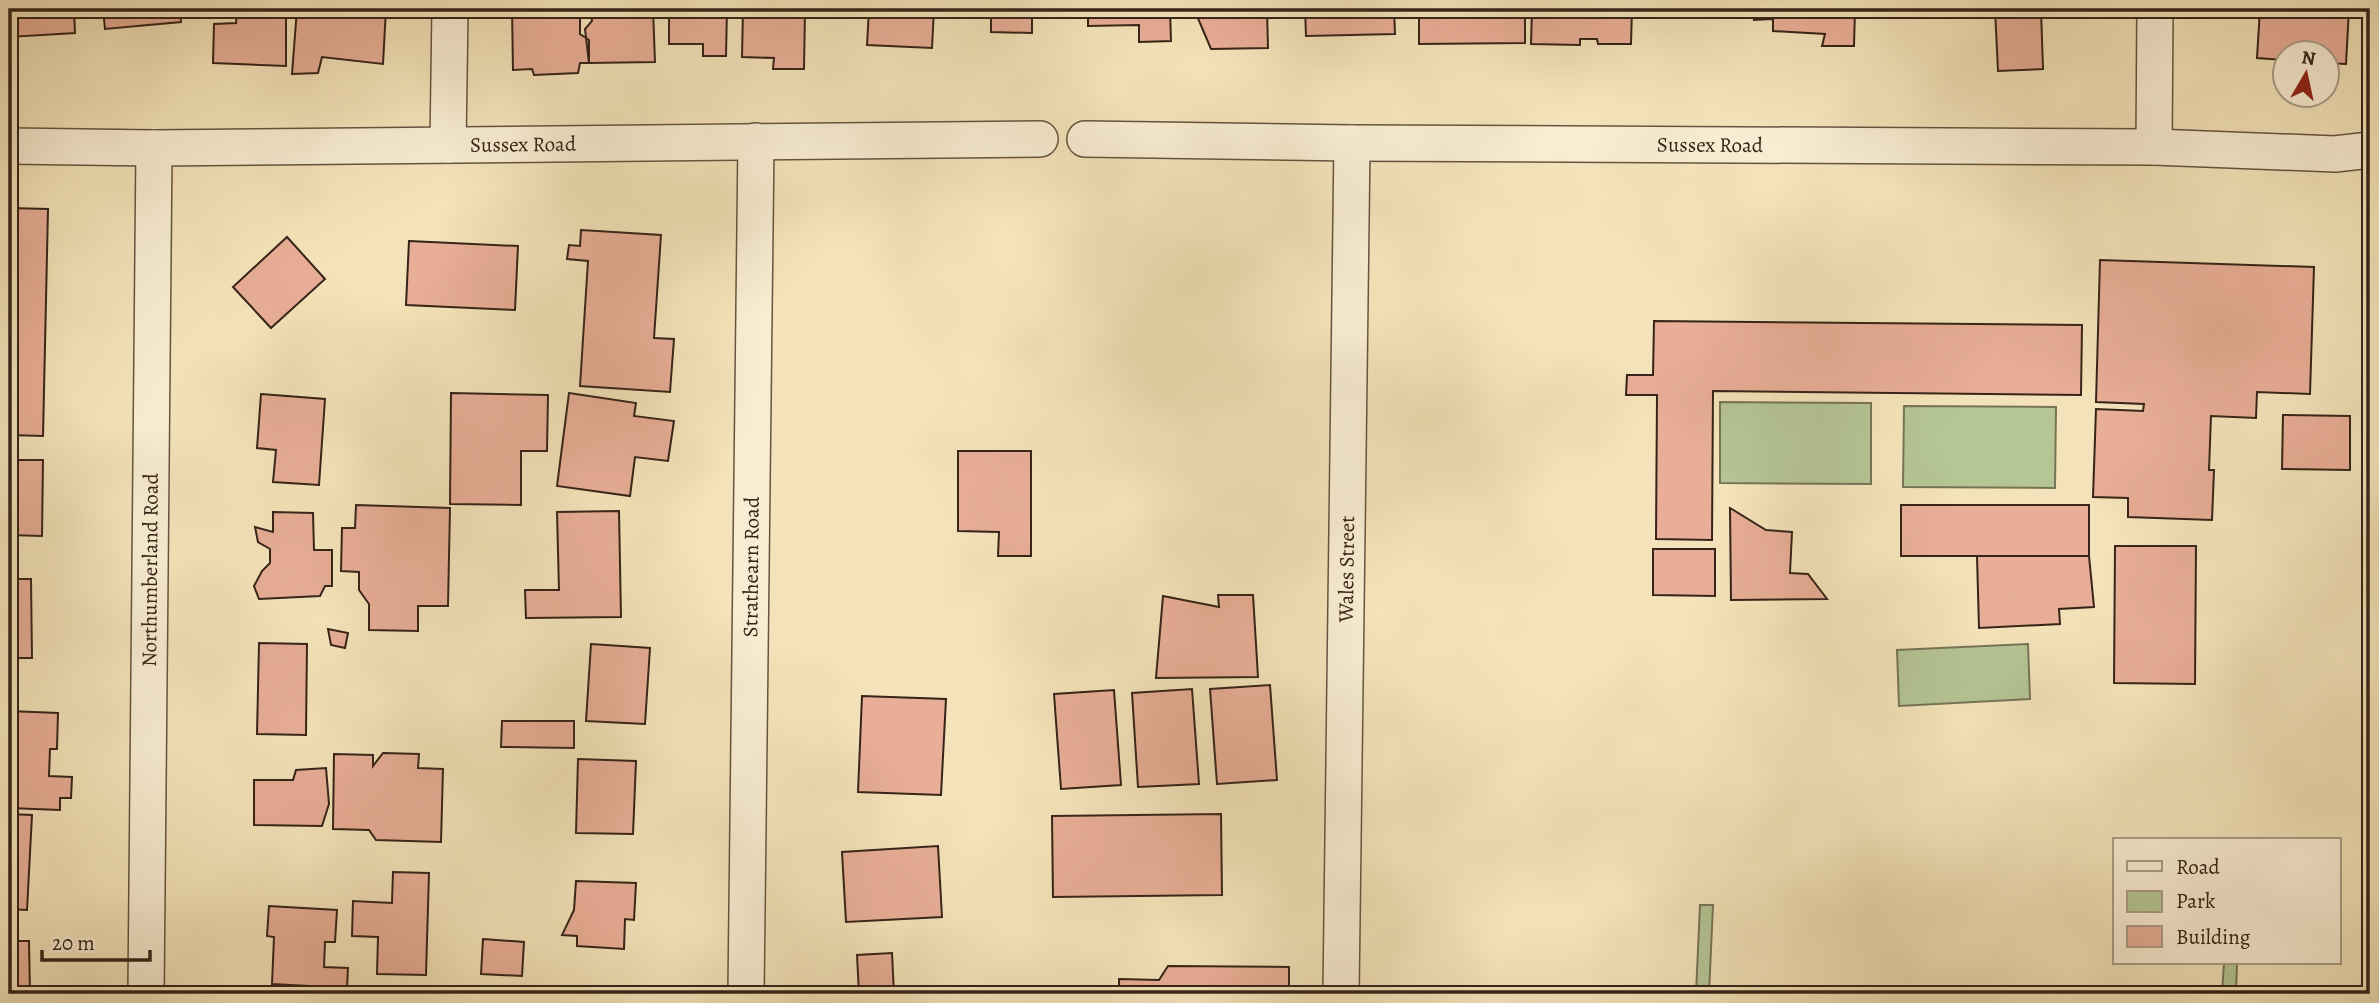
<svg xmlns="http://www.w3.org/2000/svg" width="2379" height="1003" viewBox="0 0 2379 1003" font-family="Alegreya,serif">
  <rect width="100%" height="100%" fill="#f4e3ba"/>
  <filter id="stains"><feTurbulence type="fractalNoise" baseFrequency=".00286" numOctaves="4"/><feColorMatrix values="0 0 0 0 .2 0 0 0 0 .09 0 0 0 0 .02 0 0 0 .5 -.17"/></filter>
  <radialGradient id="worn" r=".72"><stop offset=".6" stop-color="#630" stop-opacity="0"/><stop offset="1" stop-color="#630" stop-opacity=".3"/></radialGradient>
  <path fill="#b5c595" stroke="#767456" stroke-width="2" d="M 1720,402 L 1871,403 L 1871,484 L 1720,483 Z
    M 1904,406 L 2056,407 L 2055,488 L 1903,487 Z
    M 2028,644 L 2030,699 L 1899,706 L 1897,650 Z
    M 1700,905 L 1713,905 L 1709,994 L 1696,994 Z
    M 2224,963 L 2237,963 L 2236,994 L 2222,994 Z"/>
  <path fill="#e8ae97" stroke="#362418" stroke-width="2" d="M 9,9 L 74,9 L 75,33 L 9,37 Z
    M 103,9 L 180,9 L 181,22 L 105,29 Z
    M 237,9 L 286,9 L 286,66 L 213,63 L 214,24 L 236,23 Z
    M 297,9 L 386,9 L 383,64 L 322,57 L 318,73 L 292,74 Z
    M 512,9 L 580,9 L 580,34 L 589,40 L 589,63 L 580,63 L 578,73 L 534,75 L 532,69 L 513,70 Z
    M 590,9 L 653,9 L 655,62 L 589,63 L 585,29 L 592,21 Z
    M 669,9 L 727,9 L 726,56 L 703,56 L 703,44 L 669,44 Z
    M 743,9 L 805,9 L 804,69 L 773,69 L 774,58 L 742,57 Z
    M 869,9 L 934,9 L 932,48 L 867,45 Z
    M 991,9 L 1032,9 L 1032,33 L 991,32 Z
    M 1074,9 L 1170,9 L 1171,41 L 1139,42 L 1139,25 L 1088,26 L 1088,18 L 1074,18 Z
    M 1194,9 L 1267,9 L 1268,48 L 1211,49 Z
    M 1305,9 L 1394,9 L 1395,34 L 1306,36 Z
    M 1419,9 L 1525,9 L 1525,43 L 1419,44 Z
    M 1532,9 L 1632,9 L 1631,44 L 1598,44 L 1597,39 L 1580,39 L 1580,45 L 1531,44 Z
    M 1756,9 L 1855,9 L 1854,46 L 1822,46 L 1825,34 L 1773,31 L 1773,19 L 1754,20 Z
    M 1995,9 L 2041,9 L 2043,69 L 1998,71 Z
    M 2260,9 L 2349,9 L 2346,64 L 2326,63 L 2326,52 L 2284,52 L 2284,60 L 2257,58 Z
    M 9,208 L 48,209 L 43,436 L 9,435 Z
    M 581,230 L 661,235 L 654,338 L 674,339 L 670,392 L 580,386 L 588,261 L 567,259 L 569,245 L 580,246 Z
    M 287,237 L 325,279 L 271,328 L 233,287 Z
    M 409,241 L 518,246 L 515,310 L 406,305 Z
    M 2100,260 L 2314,267 L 2310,394 L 2257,392 L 2256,418 L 2211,416 L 2209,470 L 2214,470 L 2212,520 L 2128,517 L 2128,498 L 2093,497 L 2096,409 L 2143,411 L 2144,404 L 2096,402 Z
    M 1654,321 L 2082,325 L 2081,395 L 1713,391 L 1712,540 L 1656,539 L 1657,395 L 1626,395 L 1627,375 L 1653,375 Z
    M 451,393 L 548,395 L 547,451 L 521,451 L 521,505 L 450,504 Z
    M 569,393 L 636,403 L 634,416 L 674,421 L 668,461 L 635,457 L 630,496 L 557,486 Z
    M 261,394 L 325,399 L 319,485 L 273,482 L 276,450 L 257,448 Z
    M 2283,415 L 2350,416 L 2350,470 L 2282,469 Z
    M 958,451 L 1031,451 L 1031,556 L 998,556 L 999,532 L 958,531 Z
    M 9,460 L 43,460 L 42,536 L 9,535 Z
    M 356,505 L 450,508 L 448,606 L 418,606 L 418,631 L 369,630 L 369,604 L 359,590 L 359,572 L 341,571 L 342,528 L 355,528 Z
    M 1901,505 L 2089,505 L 2089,556 L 1901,556 Z
    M 1730,508 L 1766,530 L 1792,532 L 1790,573 L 1808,574 L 1827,599 L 1731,600 Z
    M 619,511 L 621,617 L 526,618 L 525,590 L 559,590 L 557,512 Z
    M 273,512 L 313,513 L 314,550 L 332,550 L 332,586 L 325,586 L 320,596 L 259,599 L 254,586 L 262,571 L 270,563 L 270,549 L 258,542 L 255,527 L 273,532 Z
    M 2115,546 L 2196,546 L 2195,684 L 2114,683 Z
    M 1653,549 L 1715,549 L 1715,596 L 1653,595 Z
    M 1977,556 L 2089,556 L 2094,607 L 2059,609 L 2060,624 L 1979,628 Z
    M 9,579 L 31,579 L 32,658 L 9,658 Z
    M 1218,595 L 1253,595 L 1258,677 L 1156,678 L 1163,596 L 1219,607 Z
    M 328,629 L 348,633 L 345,648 L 331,645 Z
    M 259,643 L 307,644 L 306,735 L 257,734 Z
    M 591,644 L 650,648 L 645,724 L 586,721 Z
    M 1270,685 L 1277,780 L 1217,784 L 1210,689 Z
    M 1192,689 L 1199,784 L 1138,787 L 1132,693 Z
    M 1114,690 L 1121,785 L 1061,789 L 1054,694 Z
    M 862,696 L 946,699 L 941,795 L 858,792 Z
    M 9,711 L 58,713 L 57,749 L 50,749 L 49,776 L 72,777 L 71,798 L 60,798 L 60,810 L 9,808 Z
    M 502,721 L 574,721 L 574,748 L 501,747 Z
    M 383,753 L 419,754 L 418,768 L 443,769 L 441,842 L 376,840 L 369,830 L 333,829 L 334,754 L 373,755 L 373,766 Z
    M 578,759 L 636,761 L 633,834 L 576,833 Z
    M 326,768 L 329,804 L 322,826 L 254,825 L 254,780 L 293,780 L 296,770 Z
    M 9,814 L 32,815 L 27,910 L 9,909 Z
    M 1221,814 L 1222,895 L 1053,897 L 1052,816 Z
    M 938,846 L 942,917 L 846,922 L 842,852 Z
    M 393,872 L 429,873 L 426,975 L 377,974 L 378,937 L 352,936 L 353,901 L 392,903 Z
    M 576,881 L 636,883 L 634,920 L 625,919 L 624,949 L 577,946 L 577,936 L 562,935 L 574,910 Z
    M 269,906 L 337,910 L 335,942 L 325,942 L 324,967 L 348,968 L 347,988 L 272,984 L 274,937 L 267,936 Z
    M 483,939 L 524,942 L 522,976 L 481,974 Z
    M 9,941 L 29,941 L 30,994 L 9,994 Z
    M 892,953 L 894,994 L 859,994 L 857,955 Z
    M 1168,966 L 1289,967 L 1289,994 L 1119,994 L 1119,979 L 1159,980 Z
    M 558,987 L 620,992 L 620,994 L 558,994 Z"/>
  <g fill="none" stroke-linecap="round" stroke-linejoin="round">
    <defs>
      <g id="minor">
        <path id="s1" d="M 1085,139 L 1352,143 L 2154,147 L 2335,154 L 2370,150"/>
        <path d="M 448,145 L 450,9"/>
        <path id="s2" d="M 9,146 L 154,148 L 1040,139"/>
        <path d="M 2154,147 L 2155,9"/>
        <path id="s3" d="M 146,994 L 154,148"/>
        <path id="s4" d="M 746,994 L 756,141"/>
        <path id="s5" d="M 1341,994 L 1352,143"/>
      </g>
    </defs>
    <use href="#minor" stroke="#665440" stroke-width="38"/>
    <use href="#minor" stroke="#f8edd2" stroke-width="35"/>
  </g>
  <g text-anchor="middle" stroke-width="5" stroke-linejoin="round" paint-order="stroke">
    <g font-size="21" fill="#362418" stroke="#f8edd2">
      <text dy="7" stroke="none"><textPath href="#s2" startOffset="514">Sussex Road</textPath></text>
      <text dy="7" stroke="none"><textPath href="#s1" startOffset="625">Sussex Road</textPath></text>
      <text dy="7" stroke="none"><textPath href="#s4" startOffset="427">Strathearn Road</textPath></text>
      <text dy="7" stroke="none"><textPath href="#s5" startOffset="425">Wales Street</textPath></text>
      <text dy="7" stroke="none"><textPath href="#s3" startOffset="424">Northumberland Road</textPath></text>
    </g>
  </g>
  <rect width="2379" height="1003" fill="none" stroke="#f4e3ba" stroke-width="35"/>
  <rect x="10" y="10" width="2358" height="982" fill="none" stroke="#362418" stroke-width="3.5"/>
  <rect x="18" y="18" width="2344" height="968" fill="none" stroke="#362418" stroke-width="2"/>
  <rect x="2113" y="838" width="228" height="126" fill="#f8edd2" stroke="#aa9d88" stroke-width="2"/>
  <rect x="2127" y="861" width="35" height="10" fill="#f8edd2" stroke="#aa9d88" stroke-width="2"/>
  <text x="2176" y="874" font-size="21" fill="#362418">Road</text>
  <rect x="2127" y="891" width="35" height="21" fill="#b5c595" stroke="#aa9d88" stroke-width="2"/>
  <text x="2176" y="908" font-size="21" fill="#362418">Park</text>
  <rect x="2127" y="926" width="35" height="21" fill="#e8ae97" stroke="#aa9d88" stroke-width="2"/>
  <text x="2176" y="944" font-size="21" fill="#362418">Building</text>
  <g transform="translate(2306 74) rotate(9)"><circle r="33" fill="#f8edd2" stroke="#aa9d88" stroke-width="2"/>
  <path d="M0-5L12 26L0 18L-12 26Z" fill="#8f2418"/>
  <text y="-10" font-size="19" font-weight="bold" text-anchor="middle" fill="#362418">N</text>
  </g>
  <path d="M42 950v10h108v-10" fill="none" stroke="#362418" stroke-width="3.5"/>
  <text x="52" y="950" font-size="21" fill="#362418" stroke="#f8edd2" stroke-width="5" paint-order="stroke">20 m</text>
  <rect width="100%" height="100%" filter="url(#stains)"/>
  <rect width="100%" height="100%" fill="url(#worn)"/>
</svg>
